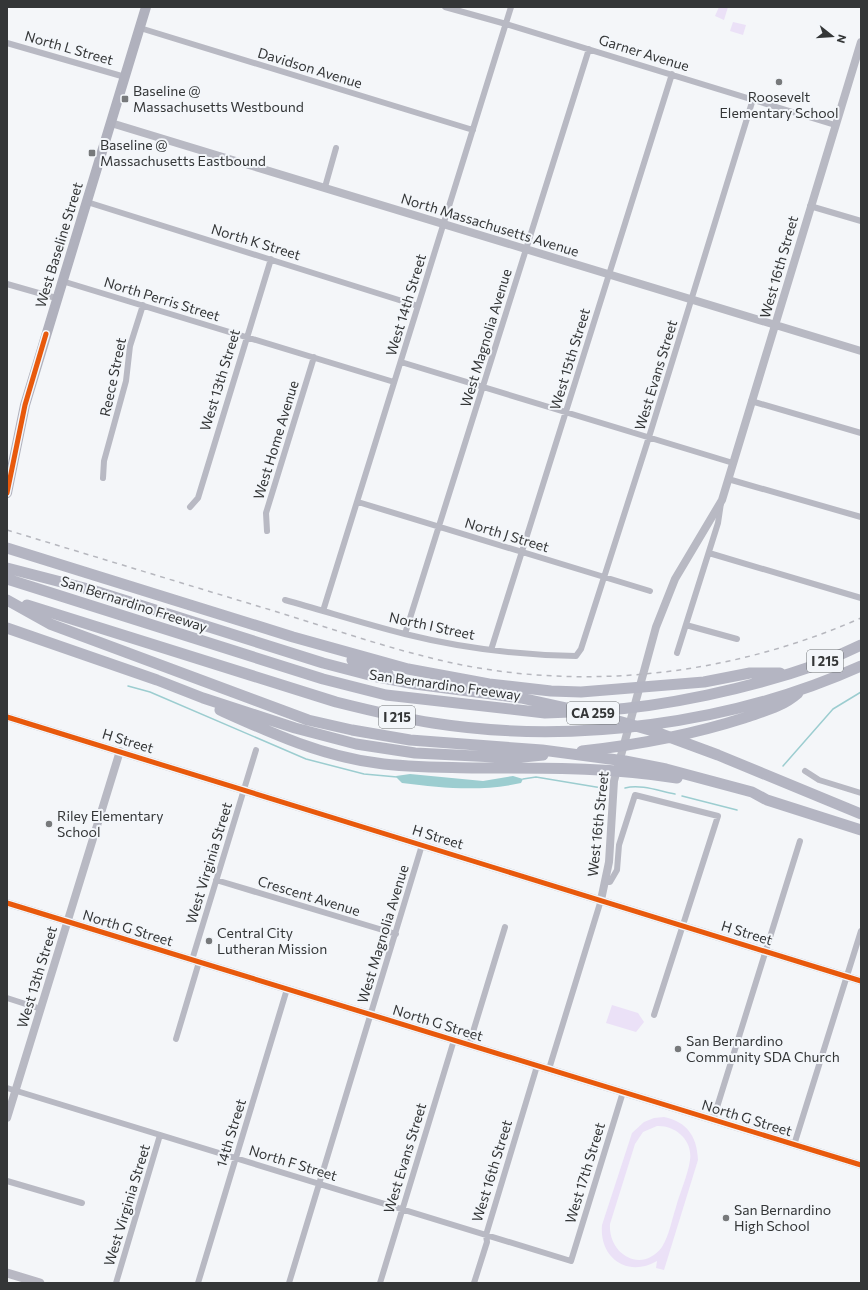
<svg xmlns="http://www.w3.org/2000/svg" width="868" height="1290" viewBox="0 0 868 1290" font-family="Commissioner,sans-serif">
  <rect width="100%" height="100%" fill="#f4f6f9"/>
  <path fill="#ebe1f7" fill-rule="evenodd" d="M 719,7 L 728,7 L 724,20 L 715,16 Z
    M 733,22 L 746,25 L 743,35 L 730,31 Z
    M 612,1005 L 638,1013 L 644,1022 L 636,1032 L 606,1023 Z
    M 664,1117 C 687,1122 697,1136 698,1160 L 664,1270 L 656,1268 L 657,1261 C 628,1278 599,1258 602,1225 L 632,1133 L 644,1122 L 654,1118 ZM 657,1126 C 675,1125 693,1140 690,1160 C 688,1175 680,1192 676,1207 C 672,1219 669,1236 662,1247 C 642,1274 608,1255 610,1224 L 635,1144 L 643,1132 Z"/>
  <path fill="#9ccdd0" d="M 410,774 L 483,781 L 513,776 L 523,779 L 521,783 C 480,792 443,788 402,783 L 397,778 L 396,776 Z"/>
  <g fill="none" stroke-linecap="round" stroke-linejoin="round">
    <path stroke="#9ccdd0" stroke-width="1.5" d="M 128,686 L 150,692 L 306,759 L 364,774 L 397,777
      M 783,766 L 833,709 L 861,692
      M 523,779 L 536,777 L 602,788
      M 625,788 C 641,784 659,791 675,794
      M 682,796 L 737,810"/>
    <path stroke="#b8b9c3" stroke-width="6" d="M 445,7 L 506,24 L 835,125
      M 140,28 L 473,130
      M 7,43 L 125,77
      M 325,187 L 336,148
      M 87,202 L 418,306
      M 810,206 L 861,221
      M 62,281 L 394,382
      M 7,284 L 56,298
      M 401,362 L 733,463
      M 751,401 L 861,433
      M 103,478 L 104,461 L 126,381 L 130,346 L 143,305
      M 728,479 L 861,517
      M 358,502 L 650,591
      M 190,507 L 198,498 L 271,259
      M 267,531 L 266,513 L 314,357
      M 709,553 L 861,598
      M 285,600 C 325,611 365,624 405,634 C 461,648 519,655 576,656 L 581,649 L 649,437 L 753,99
      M 323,611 L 511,7
      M 686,625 L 737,639
      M 405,634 L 589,49
      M 491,650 L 672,74
      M 677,653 L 718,523 L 721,503
      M 805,771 L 819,780 L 861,793
      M 216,880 L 396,934
      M 605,882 L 610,882 L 617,870 L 619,845 L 635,795 L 718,816 L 654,1015
      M 192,960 L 256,750
      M 7,998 L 41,1009
      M 176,1039 L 199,962
      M 469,1045 L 505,927
      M 549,1069 L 601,900
      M 7,1088 L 571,1261 L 623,1092
      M 713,1120 L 800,841
      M 794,1145 L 861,931
      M 7,1181 L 82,1203
      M 116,1283 L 160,1135
      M 198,1283 L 287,989
      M 289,1283 L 422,845
      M 380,1283 L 454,1040
      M 474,1283 L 487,1242 L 486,1235 L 537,1066"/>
    <path stroke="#b8b9c3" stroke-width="8" d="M 111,123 L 861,351
      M 7,717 L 861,981
      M 601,900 L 609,862 L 614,781 L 656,627 L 675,579 L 722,500 L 861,42
      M 7,903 L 861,1165
      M 7,1118 L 120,751"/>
    <path stroke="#b8b8c3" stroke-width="9" d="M 7,1273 L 40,1283"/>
    <path stroke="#b0b1bd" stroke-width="10" d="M 7,493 L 25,405 L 146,7"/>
    <path stroke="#b4b5c2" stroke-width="11" d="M 7,548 L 293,637 L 408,669 L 489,684 L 551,691 L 581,692 L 704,682 L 750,673 L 780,673
      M 7,568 L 92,590 L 323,663 L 373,676 L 415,684 L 521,698 L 594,714 L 653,731 L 718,755 L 861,814
      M 7,579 L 323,679 L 386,695 L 545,713 L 570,712
      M 7,600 L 50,624 L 308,720 L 352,730 L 410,740 L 542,750 L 625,761 L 666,769 L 752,792 L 767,800 L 861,830
      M 27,605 L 336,702 C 368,710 400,718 433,723 C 573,745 732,724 861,666
      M 7,628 L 157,680 L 203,698 L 295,728 L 356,744 L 415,753 L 513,758 L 543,755
      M 352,660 L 388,674
      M 220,710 C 271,733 321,756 377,763 C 411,768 444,767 477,768 C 546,768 609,767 677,778
      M 595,711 C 664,707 751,688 816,665 C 831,659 846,652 861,645
      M 582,751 C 637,745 691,735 744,718 C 764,711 782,707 798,693"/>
    <path stroke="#b6b7be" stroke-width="1.5" stroke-dasharray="5 5" stroke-linecap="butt" d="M 7,530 C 96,557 185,584 274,611 C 336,630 398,652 462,665 C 596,691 736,673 861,618"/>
    <defs>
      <path id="cycleway" d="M 7,493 L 25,405 L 46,334
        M 7,717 L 861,981
        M 7,903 L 861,1165"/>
    </defs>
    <use href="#cycleway" stroke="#f3f6fa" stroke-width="8"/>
    <use href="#cycleway" stroke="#e8590c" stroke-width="5"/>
  </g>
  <g fill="#77797b" stroke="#f3f6fa" stroke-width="1.5">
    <circle cx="779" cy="82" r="4"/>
    <rect x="121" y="95" width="8" height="8" rx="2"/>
    <rect x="88" y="149" width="8" height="8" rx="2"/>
    <circle cx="49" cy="824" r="4"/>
    <circle cx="209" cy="941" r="4"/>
    <circle cx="678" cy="1049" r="4"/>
    <circle cx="726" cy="1218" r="4"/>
  </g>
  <g text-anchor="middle" stroke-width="4" stroke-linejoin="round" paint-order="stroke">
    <g fill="#f3f6fa" stroke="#6d7072" stroke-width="1">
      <rect x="807" y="650" width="36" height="22" rx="3"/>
      <rect x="567" y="702" width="52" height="22" rx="3"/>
      <rect x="379" y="706" width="36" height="22" rx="3"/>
    </g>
    <g font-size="13" font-weight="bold" fill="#343637">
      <text x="825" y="666">I 215</text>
      <text x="593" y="718">CA 259</text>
      <text x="397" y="722">I 215</text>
    </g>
    <g font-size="14" fill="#343637" stroke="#f3f6fa">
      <text transform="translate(69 48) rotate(16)" y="5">North L Street</text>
      <text transform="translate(644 53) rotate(17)" y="5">Garner Avenue</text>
      <text transform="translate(310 68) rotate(17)" y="5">Davidson Avenue</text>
      <text transform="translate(490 225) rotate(17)" y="5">North Massachusetts Avenue</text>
      <text transform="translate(256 242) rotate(17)" y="5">North K Street</text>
      <text transform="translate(59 245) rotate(-73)" y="5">West Baseline Street</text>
      <text transform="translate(779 267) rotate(-74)" y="5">West 16th Street</text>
      <text transform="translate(162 299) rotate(17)" y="5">North Perris Street</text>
      <text transform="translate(406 305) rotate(-73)" y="5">West 14th Street</text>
      <text transform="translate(486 338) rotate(-73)" y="5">West Magnolia Avenue</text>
      <text transform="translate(570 359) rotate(-73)" y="5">West 15th Street</text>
      <text transform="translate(656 375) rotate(-73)" y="5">West Evans Street</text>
      <text transform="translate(113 377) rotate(-78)" y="5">Reece Street</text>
      <text transform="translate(220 380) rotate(-73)" y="5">West 13th Street</text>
      <text transform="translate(276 440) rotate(-73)" y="5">West Home Avenue</text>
      <text transform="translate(507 535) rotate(17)" y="5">North J Street</text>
      <text transform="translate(134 604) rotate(18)" y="5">San Bernardino Freeway</text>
      <text transform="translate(432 626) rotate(12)" y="5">North I Street</text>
      <text transform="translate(445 685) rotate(8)" y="5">San Bernardino Freeway</text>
      <text transform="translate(128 741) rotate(17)" y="5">H Street</text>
      <text transform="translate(598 824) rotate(-84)" y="5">West 16th Street</text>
      <text transform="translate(438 837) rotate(17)" y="5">H Street</text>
      <text transform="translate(209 863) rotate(-73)" y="5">West Virginia Street</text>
      <text transform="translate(309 896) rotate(17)" y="5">Crescent Avenue</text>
      <text transform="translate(128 928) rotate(17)" y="5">North G Street</text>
      <text transform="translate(747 933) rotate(17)" y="5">H Street</text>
      <text transform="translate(383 934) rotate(-73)" y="5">West Magnolia Avenue</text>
      <text transform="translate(37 977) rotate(-73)" y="5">West 13th Street</text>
      <text transform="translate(438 1023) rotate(17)" y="5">North G Street</text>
      <text transform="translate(747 1118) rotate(17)" y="5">North G Street</text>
      <text transform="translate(231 1133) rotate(-73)" y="5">14th Street</text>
      <text transform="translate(405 1158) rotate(-73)" y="5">West Evans Street</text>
      <text transform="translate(293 1163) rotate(17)" y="5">North F Street</text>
      <text transform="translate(492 1171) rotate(-73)" y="5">West 16th Street</text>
      <text transform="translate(585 1173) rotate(-73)" y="5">West 17th Street</text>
      <text transform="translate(127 1205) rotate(-73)" y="5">West Virginia Street</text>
    </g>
    <g font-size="14" fill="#343637" stroke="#f3f6fa" text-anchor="start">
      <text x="133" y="96">Baseline @<tspan x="133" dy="16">Massachusetts Westbound</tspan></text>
      <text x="779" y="102" text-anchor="middle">Roosevelt<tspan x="779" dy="16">Elementary School</tspan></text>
      <text x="100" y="150">Baseline @<tspan x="100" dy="16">Massachusetts Eastbound</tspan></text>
      <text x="57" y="821">Riley Elementary<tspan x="57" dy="16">School</tspan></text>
      <text x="217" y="938">Central City<tspan x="217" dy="16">Lutheran Mission</tspan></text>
      <text x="686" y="1046">San Bernardino<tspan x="686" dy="16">Community SDA Church</tspan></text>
      <text x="734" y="1215">San Bernardino<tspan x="734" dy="16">High School</tspan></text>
    </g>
  </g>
  <rect width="868" height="1290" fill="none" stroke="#343637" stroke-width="16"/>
  <g transform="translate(832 36) rotate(107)" stroke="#f3f6fa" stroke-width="3" paint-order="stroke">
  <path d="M0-3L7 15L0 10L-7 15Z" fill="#343637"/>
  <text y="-6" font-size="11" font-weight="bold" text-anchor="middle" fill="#343637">N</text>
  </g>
</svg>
